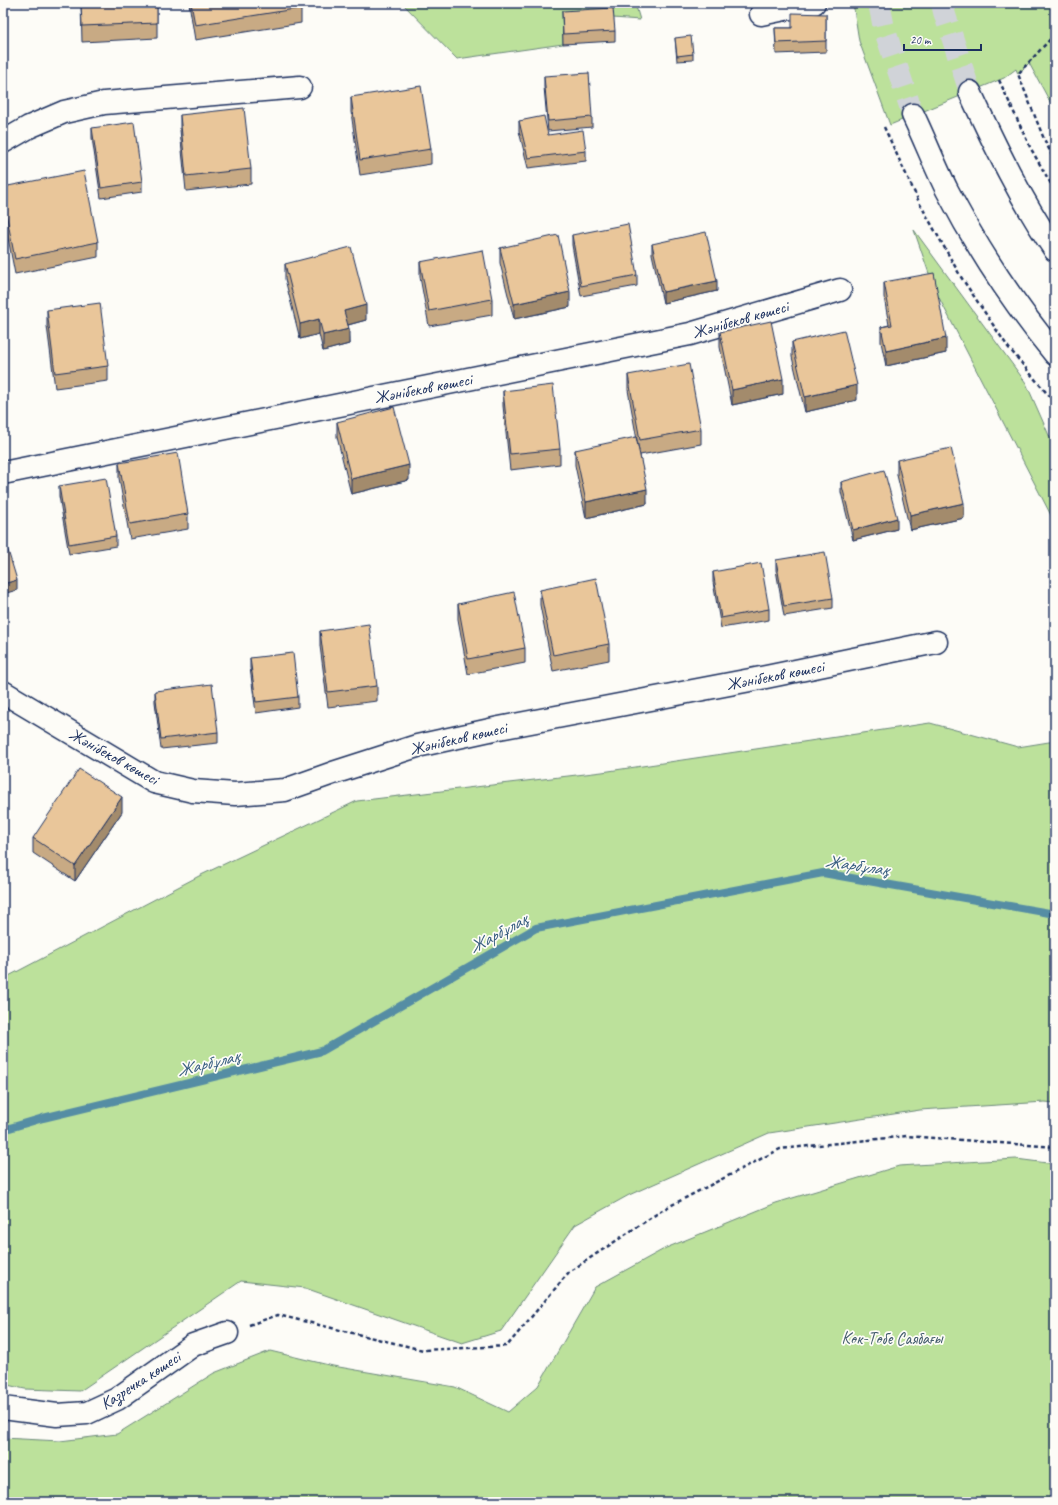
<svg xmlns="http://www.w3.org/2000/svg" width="1058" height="1505" viewBox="0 0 1058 1505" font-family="Caveat,sans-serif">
  <rect width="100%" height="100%" fill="#fdfcf7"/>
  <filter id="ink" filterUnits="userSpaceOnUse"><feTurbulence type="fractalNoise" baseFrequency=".025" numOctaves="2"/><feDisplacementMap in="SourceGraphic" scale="8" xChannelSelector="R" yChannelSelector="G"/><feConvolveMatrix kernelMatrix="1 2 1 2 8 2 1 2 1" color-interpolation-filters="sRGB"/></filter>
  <g filter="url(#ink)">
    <path fill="#bce19b" stroke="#6c887c" d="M 402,3 L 635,3 L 640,20 L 613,18 L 563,22 L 563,44 L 457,59 Z
      M 853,3 L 1055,3 L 1055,111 L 1029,63 L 1018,74 L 1016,69 L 1004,78 L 890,125 L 859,41 Z
      M 914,230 L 1026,383 L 1055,449 L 1055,523 L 934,288 Z
      M 930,723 L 1018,747 L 1055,741 L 1055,1103 L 1045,1102 L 920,1110 L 769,1133 L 629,1195 L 575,1225 L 501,1331 L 462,1343 L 305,1288 L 241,1281 L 80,1391 L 25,1389 L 3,1384 L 3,979 L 199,876 L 357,801 L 602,772 Z
      M 1016,1159 L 1055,1164 L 1055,1502 L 3,1502 L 3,1438 L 60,1441 L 117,1434 L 214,1373 L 270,1351 L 333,1366 L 455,1387 L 508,1412 L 538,1386 L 595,1287 L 666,1248 L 776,1203 L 899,1166 Z"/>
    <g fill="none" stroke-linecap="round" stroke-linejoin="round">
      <path stroke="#558da4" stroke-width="8" d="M 3,1130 L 43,1118 L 322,1051 L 536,928 L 823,873 L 1055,914"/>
      <path stroke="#d0d3d8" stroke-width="22" stroke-dasharray="22 11" stroke-linecap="butt" d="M 879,3 L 884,28 L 913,115
        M 942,3 L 944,12 L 970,92"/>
      <defs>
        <path id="minor" d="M 761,14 L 814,3
          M 3,142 L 29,127 L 64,112 L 104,103 L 300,87
          M 3,473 L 690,334 L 840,290
          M 3,692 L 154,782 L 193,791 L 235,794 L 285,790 L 333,773 L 417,746 L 499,728 L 766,677 L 936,642
          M 3,1408 L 57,1415 L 87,1413 L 117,1399 L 193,1345 L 227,1333"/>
        <path id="major" d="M 970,92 C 995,146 1021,200 1055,250
          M 913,115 C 925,140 935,166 947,190 C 977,248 1014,304 1055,354"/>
      </defs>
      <use href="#minor" stroke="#1b2f5e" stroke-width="25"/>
      <use href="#major" stroke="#1b2f5e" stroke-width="25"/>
      <path stroke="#1b2f5e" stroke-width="2.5" stroke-dasharray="4 3" stroke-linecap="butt" d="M 1055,34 L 1018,74 L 1044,139 L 1055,161
        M 999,80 L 1030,147 L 1055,191
        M 884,127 L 920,204 L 961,277 L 1008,347 L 1055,403
        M 249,1325 L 278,1315 L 423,1350 L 507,1346 L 569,1272 L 664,1209 L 780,1149 L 907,1136 L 1055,1147"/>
      <use href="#minor" stroke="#fdfcf7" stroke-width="22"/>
      <use href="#major" stroke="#fdfcf7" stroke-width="22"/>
    </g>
    <path fill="#c8aa84" stroke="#1b2f5e" d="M 81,3 L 157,3 L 157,38 L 82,42 Z
      M 189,3 L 300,3 L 301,8 L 301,23 L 195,40 Z
      M 562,11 L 615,31 L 615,41 L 563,44 Z
      M 826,14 L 826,52 L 776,54 L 775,28 L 792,28 Z
      M 675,38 L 693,54 L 693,60 L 677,61 Z
      M 544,76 L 592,117 L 592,127 L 548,131 L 544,87 Z
      M 351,97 L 431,149 L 431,164 L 360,175 L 351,112 Z
      M 180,115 L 251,169 L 251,184 L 186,191 L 180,130 Z
      M 519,121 L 548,135 L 586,151 L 586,161 L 528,168 L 519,131 Z
      M 92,128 L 142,182 L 142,192 L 101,198 L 92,138 Z
      M 3,187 L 98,242 L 98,257 L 15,274 L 3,212 Z
      M 572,235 L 637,275 L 637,286 L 581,296 L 572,245 Z
      M 652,244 L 717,291 L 663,303 L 652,254 Z
      M 500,248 L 570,307 L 514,319 L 500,263 Z
      M 420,262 L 492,299 L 492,315 L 429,326 L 420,277 Z
      M 285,264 L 366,320 L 348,325 L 349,344 L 323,351 L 319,334 L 300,339 L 285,279 Z
      M 884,282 L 946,353 L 886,366 L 881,342 L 881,327 L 889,325 L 884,297 Z
      M 47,310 L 108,366 L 108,381 L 55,388 L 47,326 Z
      M 720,332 L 783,394 L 732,405 L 720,347 Z
      M 792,342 L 857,400 L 805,412 L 792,357 Z
      M 628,375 L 701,429 L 701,444 L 640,455 L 647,504 L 586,518 L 575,465 L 575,450 L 639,451 L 628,390 Z
      M 503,391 L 560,449 L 560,464 L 510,470 L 503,406 Z
      M 337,422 L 409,480 L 351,494 L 337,437 Z
      M 897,460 L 964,518 L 910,530 L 897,475 Z
      M 119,463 L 188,514 L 188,529 L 130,539 L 119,478 Z
      M 841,482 L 897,529 L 853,540 L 841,492 Z
      M 59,486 L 116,536 L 116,546 L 69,554 L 59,496 Z
      M 776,560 L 833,598 L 833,608 L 784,616 L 776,570 Z
      M 713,572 L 769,609 L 769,620 L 721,628 L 713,582 Z
      M 540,590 L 609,644 L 609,660 L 553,671 L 540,605 Z
      M 458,604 L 525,648 L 525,663 L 468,674 L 458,619 Z
      M 320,631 L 377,686 L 377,701 L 328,707 L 320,646 Z
      M 250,658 L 298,697 L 298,707 L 256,713 L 250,668 Z
      M 155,691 L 218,732 L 218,743 L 161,749 L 155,702 Z
      M 122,812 L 75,881 L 33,853 L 33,838 Z"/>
    <path fill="#a38b6c" stroke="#1b2f5e" d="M 717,281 L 717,291 L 663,303 L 663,292 Z
      M 570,292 L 570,307 L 514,319 L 514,304 Z
      M 366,305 L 366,320 L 344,326 L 344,311 Z
      M 319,319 L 319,334 L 300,339 L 300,324 Z
      M 349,329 L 349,344 L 323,351 L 323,335 Z
      M 946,338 L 946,353 L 886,366 L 886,351 Z
      M 783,379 L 783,394 L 732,405 L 732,390 Z
      M 857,385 L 857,400 L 805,412 L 805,397 Z
      M 409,465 L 409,480 L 351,494 L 351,479 Z
      M 647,489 L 647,504 L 586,518 L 586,502 Z
      M 964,503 L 964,518 L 910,530 L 910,515 Z
      M 897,518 L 897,529 L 853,540 L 853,530 Z
      M 17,580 L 17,590 L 3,594 L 3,584 Z
      M 5,730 L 5,745 L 3,749 L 3,734 Z
      M 122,797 L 122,812 L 75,881 L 75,866 Z"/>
    <path fill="#e9c69a" stroke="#1b2f5e" d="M 81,3 L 157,3 L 157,23 L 82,26 Z
      M 191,3 L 300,3 L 301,8 L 195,25 Z
      M 613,8 L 615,31 L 563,34 L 562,11 Z
      M 792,13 L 826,14 L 826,41 L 776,43 L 775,28 L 792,28 Z
      M 691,36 L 693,54 L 677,56 L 675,38 Z
      M 589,73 L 592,117 L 548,121 L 544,76 Z
      M 421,86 L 431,149 L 360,160 L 351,97 Z
      M 244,108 L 251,169 L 186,176 L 180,115 Z
      M 544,116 L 548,135 L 583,130 L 586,151 L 528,158 L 519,121 Z
      M 134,122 L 142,182 L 101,188 L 92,128 Z
      M 84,171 L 98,242 L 15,259 L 3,197 L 3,187 Z
      M 628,224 L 637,275 L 581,286 L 572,235 Z
      M 706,232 L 717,281 L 663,292 L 652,244 Z
      M 558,235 L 570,292 L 514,304 L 500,248 Z
      M 351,247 L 366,305 L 344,311 L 349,329 L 323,335 L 319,319 L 300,324 L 285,264 Z
      M 483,250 L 492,299 L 429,311 L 420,262 Z
      M 934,273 L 946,338 L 886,351 L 881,327 L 892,325 L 884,282 Z
      M 100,303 L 108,366 L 55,373 L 47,310 Z
      M 771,321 L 783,379 L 732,390 L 720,332 Z
      M 844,330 L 857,385 L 805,397 L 792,342 Z
      M 689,364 L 701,429 L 640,440 L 628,375 Z
      M 553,385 L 560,449 L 510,454 L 503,391 Z
      M 394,407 L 409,465 L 351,479 L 337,422 Z
      M 636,437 L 647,489 L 586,502 L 575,450 Z
      M 951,448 L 964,503 L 910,515 L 897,460 Z
      M 178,453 L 188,514 L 130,524 L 119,463 Z
      M 884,470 L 897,518 L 853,530 L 841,482 Z
      M 106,478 L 116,536 L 69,544 L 59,486 Z
      M 6,544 L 17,580 L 3,584 L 3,545 Z
      M 825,552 L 833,598 L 784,606 L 776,560 Z
      M 761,563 L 769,609 L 721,618 L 713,572 Z
      M 596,578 L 609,644 L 553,655 L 540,590 Z
      M 514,592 L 525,648 L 468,659 L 458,604 Z
      M 369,624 L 377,686 L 328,692 L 320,631 Z
      M 293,653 L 298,697 L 256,702 L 250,658 Z
      M 212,684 L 218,732 L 161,739 L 155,691 Z
      M 3,729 L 5,730 L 3,734 Z
      M 79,769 L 122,797 L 75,866 L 33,838 Z"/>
  </g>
  <g text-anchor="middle" stroke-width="3.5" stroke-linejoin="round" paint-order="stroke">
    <g font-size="17" fill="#1b2f5e" stroke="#fdfcf7">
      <text transform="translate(740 319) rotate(-16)" y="6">Жәнібеков көшесі</text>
      <text transform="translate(423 388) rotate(-11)" y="6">Жәнібеков көшесі</text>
      <text transform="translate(775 675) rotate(-11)" y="6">Жәнібеков көшесі</text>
      <text transform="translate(458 738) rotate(-13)" y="6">Жәнібеков көшесі</text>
      <text transform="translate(114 756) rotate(29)" y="6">Жәнібеков көшесі</text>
      <text transform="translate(140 1380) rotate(-33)" y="6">Казречка көшесі</text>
    </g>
    <g font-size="17" fill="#435c6d" stroke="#fdfcf7">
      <text x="892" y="1344">Көк-Төбе Саябағы</text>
    </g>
    <g font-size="18" font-style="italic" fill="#385e81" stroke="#fdfcf7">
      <text transform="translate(857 865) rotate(8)" y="6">Жарбұлақ</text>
      <text transform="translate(498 933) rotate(-29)" y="6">Жарбұлақ</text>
      <text transform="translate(208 1063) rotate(-14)" y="6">Жарбұлақ</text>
    </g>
  </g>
  <rect width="1058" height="1505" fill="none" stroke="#fdfcf7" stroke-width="16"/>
  <rect x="8" y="8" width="1042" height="1489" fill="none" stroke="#1b2f5e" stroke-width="1.5" filter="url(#ink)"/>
  <path d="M904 44v6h77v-6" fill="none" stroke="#1b2f5e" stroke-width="2"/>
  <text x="910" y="44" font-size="12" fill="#1b2f5e" stroke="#fdfcf7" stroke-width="3" paint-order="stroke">20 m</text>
</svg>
